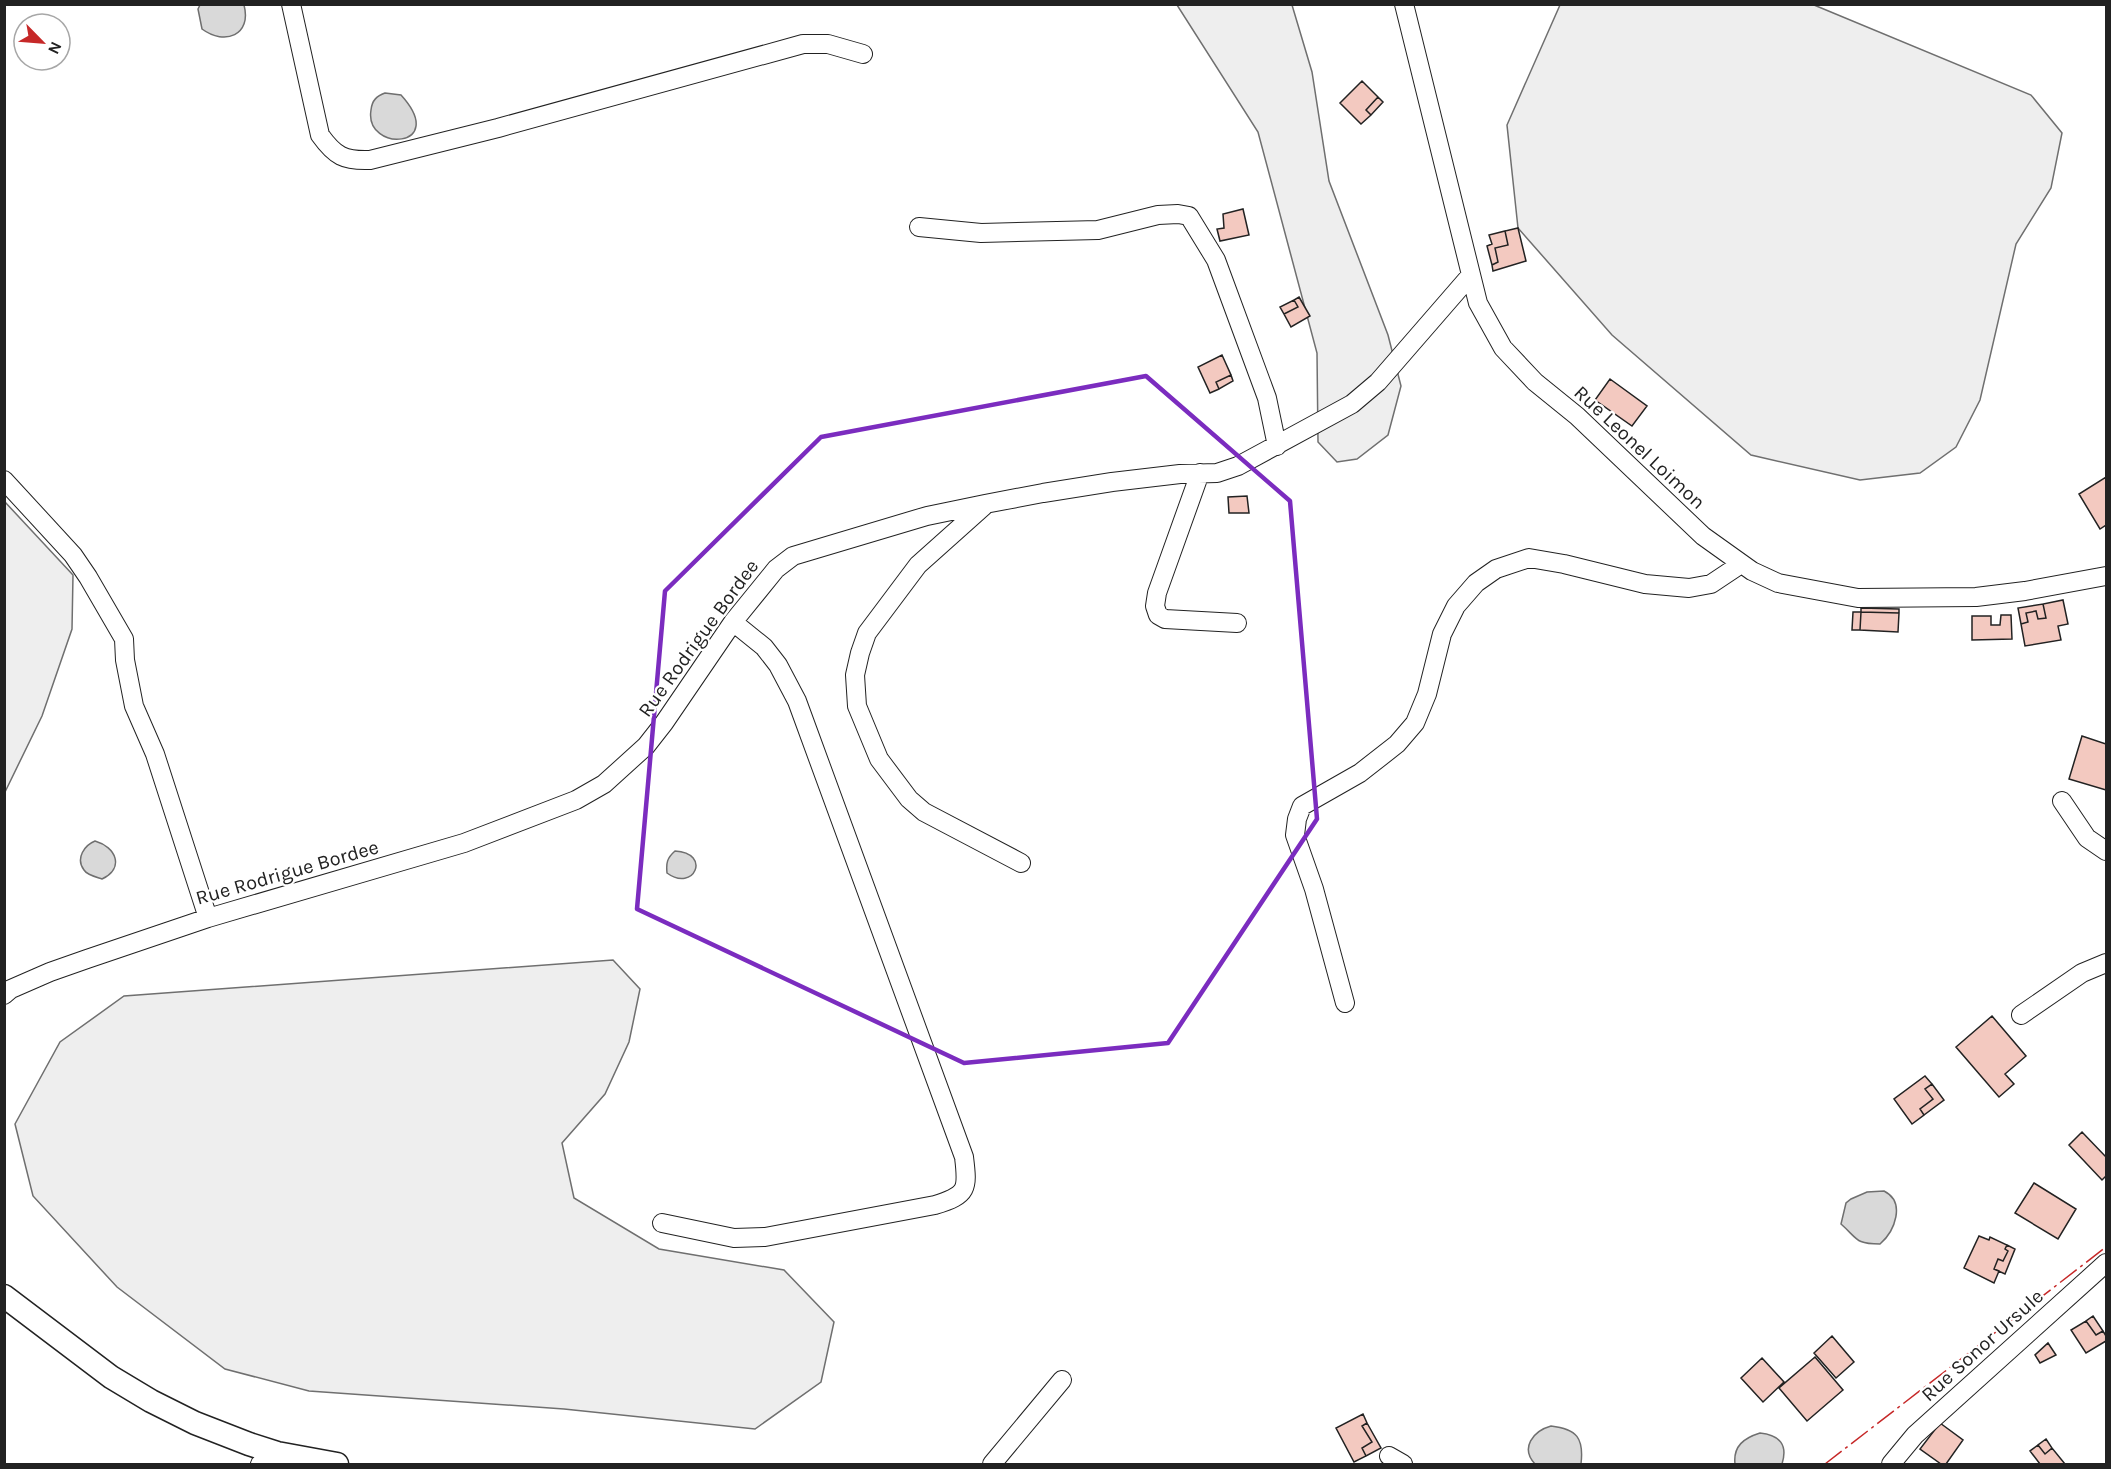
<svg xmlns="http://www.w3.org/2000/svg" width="2111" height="1469" viewBox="0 0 2111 1469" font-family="Karla,sans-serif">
  <rect width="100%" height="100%" fill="#fff"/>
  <path fill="#eee" stroke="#6f6f6f" stroke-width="1.5" d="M 1177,5 L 1292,5 L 1312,72 L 1329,181 L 1388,335 L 1401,386 L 1388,435 L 1357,459 L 1337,462 L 1318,442 L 1317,353 L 1258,132 Z
    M 1814,5 L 2031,95 L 2062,133 L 2051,188 L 2016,244 L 1980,400 L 1956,447 L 1920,473 L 1860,480 L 1751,455 L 1612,335 L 1518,228 L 1507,125 L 1560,5 Z
    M 5,502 L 73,575 L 72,629 L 42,716 L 5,792 Z
    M 613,960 L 640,989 L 629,1042 L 605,1094 L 562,1143 L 574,1198 L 659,1249 L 784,1270 L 834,1322 L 821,1382 L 755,1429 L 564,1409 L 309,1391 L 225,1369 L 117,1287 L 33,1196 L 15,1124 L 60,1042 L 124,996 Z"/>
  <path fill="#d9d9d9" stroke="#6f6f6f" stroke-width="1.5" d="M 200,5 L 244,5 C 252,35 225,46 202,29 L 198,9 Z
    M 385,93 L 401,95 C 450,149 364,153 371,110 C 372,100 377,96 385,93 Z
    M 95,841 C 116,847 125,868 102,879 C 96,877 87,875 84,870 C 75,858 85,845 95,841 Z
    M 675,851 C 712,853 694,893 667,873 C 666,863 667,858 675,851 Z
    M 1884,1191 C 1906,1202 1895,1231 1880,1244 C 1855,1244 1858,1239 1841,1224 L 1846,1203 L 1851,1199 L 1867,1192 Z
    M 1551,1426 C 1577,1429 1584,1438 1581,1464 L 1535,1464 C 1520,1448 1533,1431 1551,1426 Z
    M 1760,1433 C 1780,1435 1788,1445 1782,1464 L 1735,1464 C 1733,1446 1744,1438 1760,1433 Z"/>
  <path fill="#f3c9c0" stroke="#222" stroke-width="1.5" d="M 1362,81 L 1378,97 L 1366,110 L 1371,115 L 1361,124 L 1340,103 Z
    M 1378,97 L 1383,102 L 1371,115 L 1366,110 Z
    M 1243,209 L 1249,235 L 1220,241 L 1217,229 L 1224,228 L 1223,214 Z
    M 1518,228 L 1526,261 L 1493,271 L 1492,265 L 1498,262 L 1495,248 L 1508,245 L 1505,231 Z
    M 1505,231 L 1508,245 L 1495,248 L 1498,262 L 1492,265 L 1487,246 L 1492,244 L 1489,235 Z
    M 1299,297 L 1310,316 L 1291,327 L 1284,314 L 1298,307 L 1294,300 Z
    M 1294,300 L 1298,307 L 1284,314 L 1280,307 Z
    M 1222,355 L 1231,375 L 1216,382 L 1219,389 L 1210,393 L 1198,367 Z
    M 1231,375 L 1233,381 L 1219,389 L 1216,382 Z
    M 1610,379 L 1647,406 L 1632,426 L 1595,400 Z
    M 2106,477 L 2106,525 L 2100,529 L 2079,494 Z
    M 1247,496 L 1249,513 L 1229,513 L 1228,497 Z
    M 2063,600 L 2068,624 L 2058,626 L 2061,640 L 2025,646 L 2021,624 L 2028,622 L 2026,613 L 2036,611 L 2038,619 L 2046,618 L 2043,604 Z
    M 2043,604 L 2046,618 L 2038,619 L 2036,611 L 2026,613 L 2028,622 L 2021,624 L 2018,608 Z
    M 1861,608 L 1899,609 L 1899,613 L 1861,612 Z
    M 1853,612 L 1861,612 L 1860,630 L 1852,630 Z
    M 1861,612 L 1899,613 L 1898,632 L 1860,630 Z
    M 2001,615 L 2011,615 L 2012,639 L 1972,640 L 1972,616 L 1991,616 L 1991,625 L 2000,625 Z
    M 2082,736 L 2106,744 L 2106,790 L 2069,779 Z
    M 1992,1016 L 2026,1056 L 2005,1074 L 2014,1084 L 1999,1097 L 1956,1047 Z
    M 1925,1076 L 1932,1084 L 1925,1089 L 1933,1099 L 1920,1109 L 1924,1115 L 1912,1124 L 1894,1099 Z
    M 1932,1084 L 1944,1100 L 1924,1115 L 1920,1109 L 1933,1099 L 1925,1089 Z
    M 2082,1132 L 2106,1157 L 2106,1176 L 2102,1180 L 2069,1145 Z
    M 2034,1183 L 2076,1209 L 2058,1239 L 2015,1213 Z
    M 1979,1236 L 1989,1240 L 1990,1237 L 2007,1245 L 2005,1249 L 2008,1251 L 2003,1261 L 1998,1259 L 1994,1269 L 1999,1271 L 1994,1283 L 1964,1268 Z
    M 2007,1245 L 2015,1249 L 2005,1274 L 1994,1269 L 1998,1259 L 2003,1261 L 2008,1251 L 2005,1249 Z
    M 2093,1316 L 2103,1331 L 2096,1335 L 2086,1321 Z
    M 2086,1321 L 2096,1335 L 2103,1331 L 2106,1336 L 2106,1341 L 2086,1353 L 2071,1330 Z
    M 1832,1336 L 1854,1362 L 1836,1378 L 1814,1353 Z
    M 2048,1343 L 2056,1355 L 2040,1363 L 2035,1355 Z
    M 1815,1357 L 1843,1390 L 1807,1421 L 1779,1388 Z
    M 1762,1358 L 1784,1382 L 1763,1402 L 1741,1378 Z
    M 1363,1414 L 1367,1423 L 1362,1426 L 1372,1442 L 1362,1448 L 1366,1456 L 1354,1462 L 1336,1428 Z
    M 1367,1423 L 1381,1448 L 1366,1456 L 1362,1448 L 1372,1442 L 1362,1426 Z
    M 1940,1423 L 1963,1440 L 1946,1464 L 1941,1464 L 1920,1449 Z
    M 2046,1439 L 2052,1448 L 2045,1454 L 2038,1445 Z
    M 2038,1445 L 2045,1454 L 2052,1448 L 2065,1464 L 2040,1464 L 2030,1451 Z"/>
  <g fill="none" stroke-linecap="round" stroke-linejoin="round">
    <defs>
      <path id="minor" d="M 291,4 L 320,135 C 335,156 344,161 370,160 L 498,128 L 803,44 L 828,44 L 863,54
        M 1404,4 L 1478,303 L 1503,348 L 1535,382 L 1577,416 L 1703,536 L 1752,571 L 1778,583 L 1858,598 L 1976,597 L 2025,591 L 2106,576
        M 919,227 L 981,233 L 1098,230 L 1158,215 L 1178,214 L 1189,216 L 1216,260 L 1267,398 L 1277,446
        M 1200,473 L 1157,593 L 1155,606 L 1158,615 L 1165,619 L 1237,623
        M 4,480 L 73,555 L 88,577 L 124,639 L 125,660 L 134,706 L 155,754 L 208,918
        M 984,506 L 918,565 L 867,633 L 860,653 L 855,675 L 857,706 L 879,759 L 909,799 L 924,812 L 1021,863
        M 2062,801 L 2087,838 L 2106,851
        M 4,995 L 11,989 L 50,972 L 87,959 L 208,918 L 464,843 L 576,800 L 604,784 L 646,746 L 664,723 L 733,622 L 776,569 L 793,556 L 927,516 L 985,504 L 1043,493 L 1112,482 L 1180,474 L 1217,473 L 1238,466 L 1352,404 L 1378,382 L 1470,276
        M 1345,1003 L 1314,889 L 1295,835 L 1297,819 L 1302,806 L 1360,773 L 1397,744 L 1415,723 L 1427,694 L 1442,634 L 1456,606 L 1476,583 L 1496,569 L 1529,558 L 1564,564 L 1645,584 L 1689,588 L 1711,584 L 1741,564
        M 2021,1015 L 2082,973 L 2106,963
        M 662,1223 L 734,1238 L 765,1237 L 935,1205 C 968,1195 968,1189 964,1157 L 797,701 L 778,665 L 764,647 L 733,622
        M 1389,1456 L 1403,1464
        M 260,1464 L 277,1453
        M 992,1464 L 1062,1380
        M 1891,1464 L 1915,1435 L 2106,1263"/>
      <path id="tertiary" d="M 4,1296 L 111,1377 L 151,1401 L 195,1423 L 249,1444 L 277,1453 L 337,1464"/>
    </defs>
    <use href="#minor" stroke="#222" stroke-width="20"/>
    <use href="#tertiary" stroke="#222" stroke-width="25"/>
    <use href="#minor" stroke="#fff" stroke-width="18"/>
    <use href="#tertiary" stroke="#fff" stroke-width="22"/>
    <path stroke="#c62828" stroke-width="1.5" stroke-dasharray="21 4.5 3 4.5" stroke-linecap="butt" d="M 1825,1464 L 2106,1247"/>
  </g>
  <path fill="none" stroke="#7b2cbf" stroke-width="4.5" stroke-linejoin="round" d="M 1146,376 L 1290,501 L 1317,819 L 1168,1043 L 964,1063 L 637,909 L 665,591 L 821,437 Z"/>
  <g text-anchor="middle" stroke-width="4.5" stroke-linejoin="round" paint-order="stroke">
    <g font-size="20" fill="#222" stroke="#fff">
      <text transform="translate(1640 447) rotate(43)" y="7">Rue Leonel Loimon</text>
      <text transform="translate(698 638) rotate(-54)" y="7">Rue Rodrigue Bordee</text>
      <text transform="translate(287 872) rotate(-16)" y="7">Rue Rodrigue Bordee</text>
      <text transform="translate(1982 1345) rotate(-42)" y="7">Rue Sonor Ursule</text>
    </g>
  </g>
  <rect width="2111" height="1469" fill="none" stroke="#222222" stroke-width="12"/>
  <g transform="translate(42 42) rotate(115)"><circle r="28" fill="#ffffff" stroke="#a7a7a7" stroke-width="1.5"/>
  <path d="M0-4.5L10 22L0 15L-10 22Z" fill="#c62828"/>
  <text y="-9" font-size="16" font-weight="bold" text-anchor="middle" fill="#222222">N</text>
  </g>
</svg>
